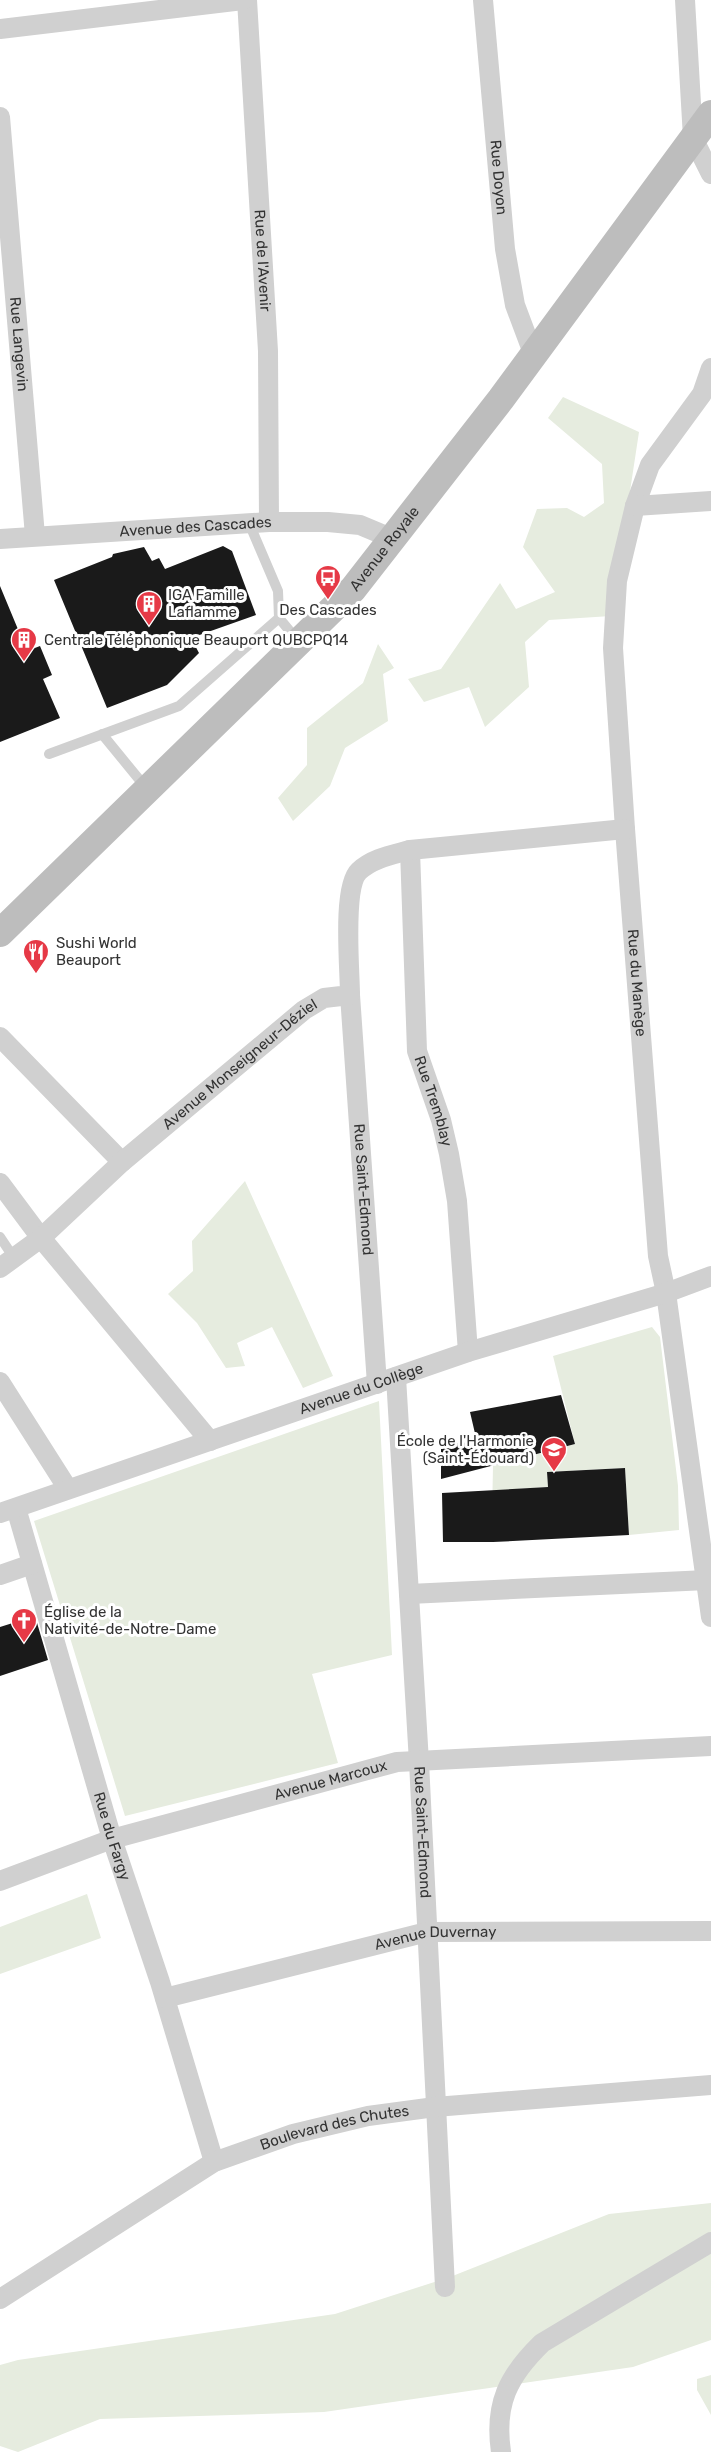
<svg xmlns="http://www.w3.org/2000/svg" width="711" height="2452" viewBox="0 0 711 2452" font-family="Rubik,sans-serif">
  <rect width="100%" height="100%" fill="#fff"/>
  <path fill="#e6ecdf" d="M 563,397 L 639,432 L 611,616 L 549,620 L 525,642 L 529,687 L 485,727 L 469,687 L 424,702 L 408,679 L 441,669 L 500,583 L 516,609 L 555,592 L 523,547 L 537,509 L 567,508 L 584,517 L 604,503 L 602,464 L 548,418 Z
    M 378,644 L 394,668 L 383,674 L 388,721 L 345,748 L 330,786 L 293,821 L 278,798 L 307,765 L 307,728 L 363,683 Z
    M 245,1181 L 333,1376 L 303,1388 L 272,1327 L 237,1343 L 245,1366 L 226,1368 L 197,1323 L 168,1294 L 193,1271 L 192,1241 Z
    M 652,1327 L 660,1337 L 678,1486 L 679,1530 L 629,1535 L 625,1468 L 547,1472 L 548,1487 L 516,1489 L 517,1503 L 492,1516 L 493,1466 L 575,1444 L 553,1356 Z
    M 379,1401 L 392,1655 L 312,1674 L 338,1763 L 125,1816 L 34,1521 Z
    M 87,1894 L 101,1938 L 0,1974 L 0,1927 Z
    M 711,2203 L 711,2340 L 633,2367 L 324,2412 L 100,2419 L 18,2452 L 0,2446 L 0,2365 L 18,2360 L 335,2314 L 450,2277 L 609,2214 Z
    M 711,2375 L 711,2415 L 697,2390 L 697,2379 Z"/>
  <path fill="#1a1a1a" d="M 223,546 L 232,551 L 256,615 L 191,638 L 199,653 L 167,685 L 107,708 L 54,580 L 112,557 L 113,554 L 144,547 L 152,561 L 159,558 L 165,569 Z
    M 0,586 L 27,651 L 40,646 L 52,675 L 43,679 L 60,718 L 0,742 Z
    M 561,1395 L 575,1444 L 441,1479 L 441,1444 L 477,1442 L 470,1412 Z
    M 625,1468 L 629,1535 L 493,1542 L 443,1542 L 442,1493 L 548,1487 L 547,1472 Z
    M 35,1616 L 48,1660 L 0,1676 L 0,1627 Z"/>
  <g fill="none" stroke-linecap="round" stroke-linejoin="round">
    <path stroke="#d0d0d0" stroke-width="10" d="M 279,618 L 298,641
      M 102,734 L 147,789
      M 49,754 L 179,706 L 279,618 L 278,591 L 249,523
      M 0,1237 L 14,1258"/>
    <g stroke="#d0d0d0" stroke-width="20">
      <path id="s1" d="M 247,0 L 268,351 L 269,522"/>
      <path id="s2" d="M 483,0 L 505,249 L 515,305 L 533,353"/>
      <path d="M 685,0 L 693,138 L 711,174"/>
      <path d="M 0,29 L 243,0"/>
      <path id="s3" d="M 0,117 L 35,536"/>
      <path id="s4" d="M 711,368 L 702,394 L 650,465 L 635,506 L 617,581 L 613,648 L 625,829 L 658,1256 L 666,1293 L 711,1617"/>
      <path d="M 635,506 L 711,501"/>
      <path id="s5" d="M 0,539 L 269,522 L 328,522 L 360,525 L 391,538"/>
      <path id="s6" d="M 410,850 L 417,1051 L 441,1120 L 449,1154 L 457,1201 L 468,1352"/>
      <path id="s7" d="M 350,995 L 377,1384"/>
      <path d="M 0,1037 L 122,1162"/>
      <path d="M 0,1183 L 41,1238 L 210,1441"/>
      <path id="s8" d="M 0,1268 L 41,1238 L 122,1162 L 304,1010 L 324,998 L 350,995 C 350,970 342,887 359,871 C 373,858 392,855 410,850 L 625,829"/>
      <path id="s9" d="M 396,1377 L 419,1762 L 445,2287"/>
      <path d="M 0,1382 L 68,1489"/>
      <path id="s10" d="M 16,1508 L 112,1839 L 160,1982 L 214,2162"/>
      <path id="s11" d="M 0,1513 L 468,1352 L 666,1293 L 711,1276"/>
      <path d="M 0,1575 L 32,1564"/>
      <path d="M 409,1594 L 707,1580"/>
      <path id="s12" d="M 0,1881 L 112,1839 L 397,1762 L 711,1746"/>
      <path id="s13" d="M 165,1998 L 427,1932 L 711,1931"/>
      <path id="s14" d="M 0,2299 L 214,2162 L 293,2134 L 368,2116 L 435,2107 L 711,2085"/>
      <path d="M 501,2452 C 494,2404 508,2376 542,2343 L 711,2242"/>
    </g>
    <path stroke="#bdbdbd" stroke-width="28" id="s15" d="M 0,933 L 353,589 L 501,399 L 711,114"/>
  </g>
  <defs>
    <symbol id="bus-pin" viewBox="-11 -11 22 30"><path d="M0 17L-7.5 6A9.5 9.5 0 1 1 7.5 6Z" fill="#e63946" stroke="#fff"/><path d="M-5-6H5V4H4V6H2V4H-2V6H-4V4H-5ZM-3.5-4V0h7V-4ZM-3.5 1.2v1.5H-2V1.2ZM2 1.2v1.5H3.5V1.2Z" fill="#fff"/></symbol>
    <symbol id="building-pin" viewBox="-11 -11 22 30"><path d="M0 17L-7.5 6A9.5 9.5 0 1 1 7.5 6Z" fill="#e63946" stroke="#fff"/><path d="M-4-6H4V6H1V3H-1V6H-4ZM-2.5-4.3h1.7v1.8h-1.7ZM.8-4.3h1.7v1.8H.8ZM-2.5-1h1.7V.8h-1.7ZM.8-1h1.7V.8H.8Z" fill="#fff"/></symbol>
    <symbol id="restaurant-pin" viewBox="-11 -11 22 30"><path d="M0 17L-7.5 6A9.5 9.5 0 1 1 7.5 6Z" fill="#e63946" stroke="#fff"/><path d="M-5-6h1v4h1v-4h1v4h1v-4h1v5L-1.5 .5V6h-2V.5L-5-1ZM5-6V6H3V1.5H1.5Q1.5-4 5-6Z" fill="#fff"/></symbol>
    <symbol id="school-pin" viewBox="-11 -11 22 30"><path d="M0 17L-7.5 6A9.5 9.5 0 1 1 7.5 6Z" fill="#e63946" stroke="#fff"/><path d="M0-5L7-2L0 1L-7-2ZM-4 1L0 2.5L4 1V4Q0 6-4 4Z" fill="#fff"/></symbol>
    <symbol id="church-pin" viewBox="-11 -11 22 30"><path d="M0 17L-7.5 6A9.5 9.5 0 1 1 7.5 6Z" fill="#e63946" stroke="#fff"/><path d="M-1.2-6h2.4v3.5h3.3v2.4h-3.3V6h-2.4V-.1h-3.3v-2.4h3.3Z" fill="#fff"/></symbol>
  </defs>
  <g fill-rule="evenodd">
    <use href="#bus-pin" x="313" y="563" width="30" height="40"/>
    <use href="#building-pin" x="134" y="589" width="30" height="40"/>
    <use href="#building-pin" x="9" y="625" width="30" height="40"/>
    <use href="#restaurant-pin" x="21" y="937" width="30" height="40"/>
    <use href="#school-pin" x="539" y="1435" width="30" height="40"/>
    <use href="#church-pin" x="9" y="1606" width="30" height="40"/>
  </g>
  <g text-anchor="middle" stroke-width="6" stroke-linejoin="round" paint-order="stroke">
    <g font-size="15" fill="#333" stroke="#fff">
      <text dy="5" stroke="none"><textPath href="#s2" startOffset="178">Rue Doyon</textPath></text>
      <text dy="5" stroke="none"><textPath href="#s1" startOffset="261">Rue de l'Avenir</textPath></text>
      <text dy="5" stroke="none"><textPath href="#s3" startOffset="228">Rue Langevin</textPath></text>
      <text dy="5" stroke="none"><textPath href="#s5" startOffset="196">Avenue des Cascades</textPath></text>
      <text dy="5" stroke="none"><textPath href="#s15" startOffset="544">Avenue Royale</textPath></text>
      <text dy="5" stroke="none"><textPath href="#s4" startOffset="639">Rue du Manège</textPath></text>
      <text dy="5" stroke="none"><textPath href="#s8" startOffset="315">Avenue Monseigneur-Déziel</textPath></text>
      <text dy="5" stroke="none"><textPath href="#s6" startOffset="254">Rue Tremblay</textPath></text>
      <text dy="5" stroke="none"><textPath href="#s7" startOffset="195">Rue Saint-Edmond</textPath></text>
      <text dy="5" stroke="none"><textPath href="#s11" startOffset="382">Avenue du Collège</textPath></text>
      <text dy="5" stroke="none"><textPath href="#s12" startOffset="346">Avenue Marcoux</textPath></text>
      <text dy="5" stroke="none"><textPath href="#s9" startOffset="456">Rue Saint-Edmond</textPath></text>
      <text dy="5" stroke="none"><textPath href="#s10" startOffset="342">Rue du Fargy</textPath></text>
      <text dy="5" stroke="none"><textPath href="#s13" startOffset="278">Avenue Duvernay</textPath></text>
      <text dy="5" stroke="none"><textPath href="#s14" startOffset="380">Boulevard des Chutes</textPath></text>
    </g>
    <g font-size="15" fill="#333" stroke="#fff" text-anchor="start">
      <text x="168" y="600">IGA Famille<tspan x="168" dy="17">Laflamme</tspan></text>
      <text x="328" y="615" text-anchor="middle">Des Cascades</text>
      <text x="44" y="645">Centrale Téléphonique Beauport QUBCPQ14</text>
      <text x="56" y="948">Sushi World<tspan x="56" dy="17">Beauport</tspan></text>
      <text x="534" y="1446" text-anchor="end">École de l'Harmonie<tspan x="534" dy="17">(Saint-Édouard)</tspan></text>
      <text x="44" y="1617">Église de la<tspan x="44" dy="17">Nativité-de-Notre-Dame</tspan></text>
    </g>
  </g>
</svg>
